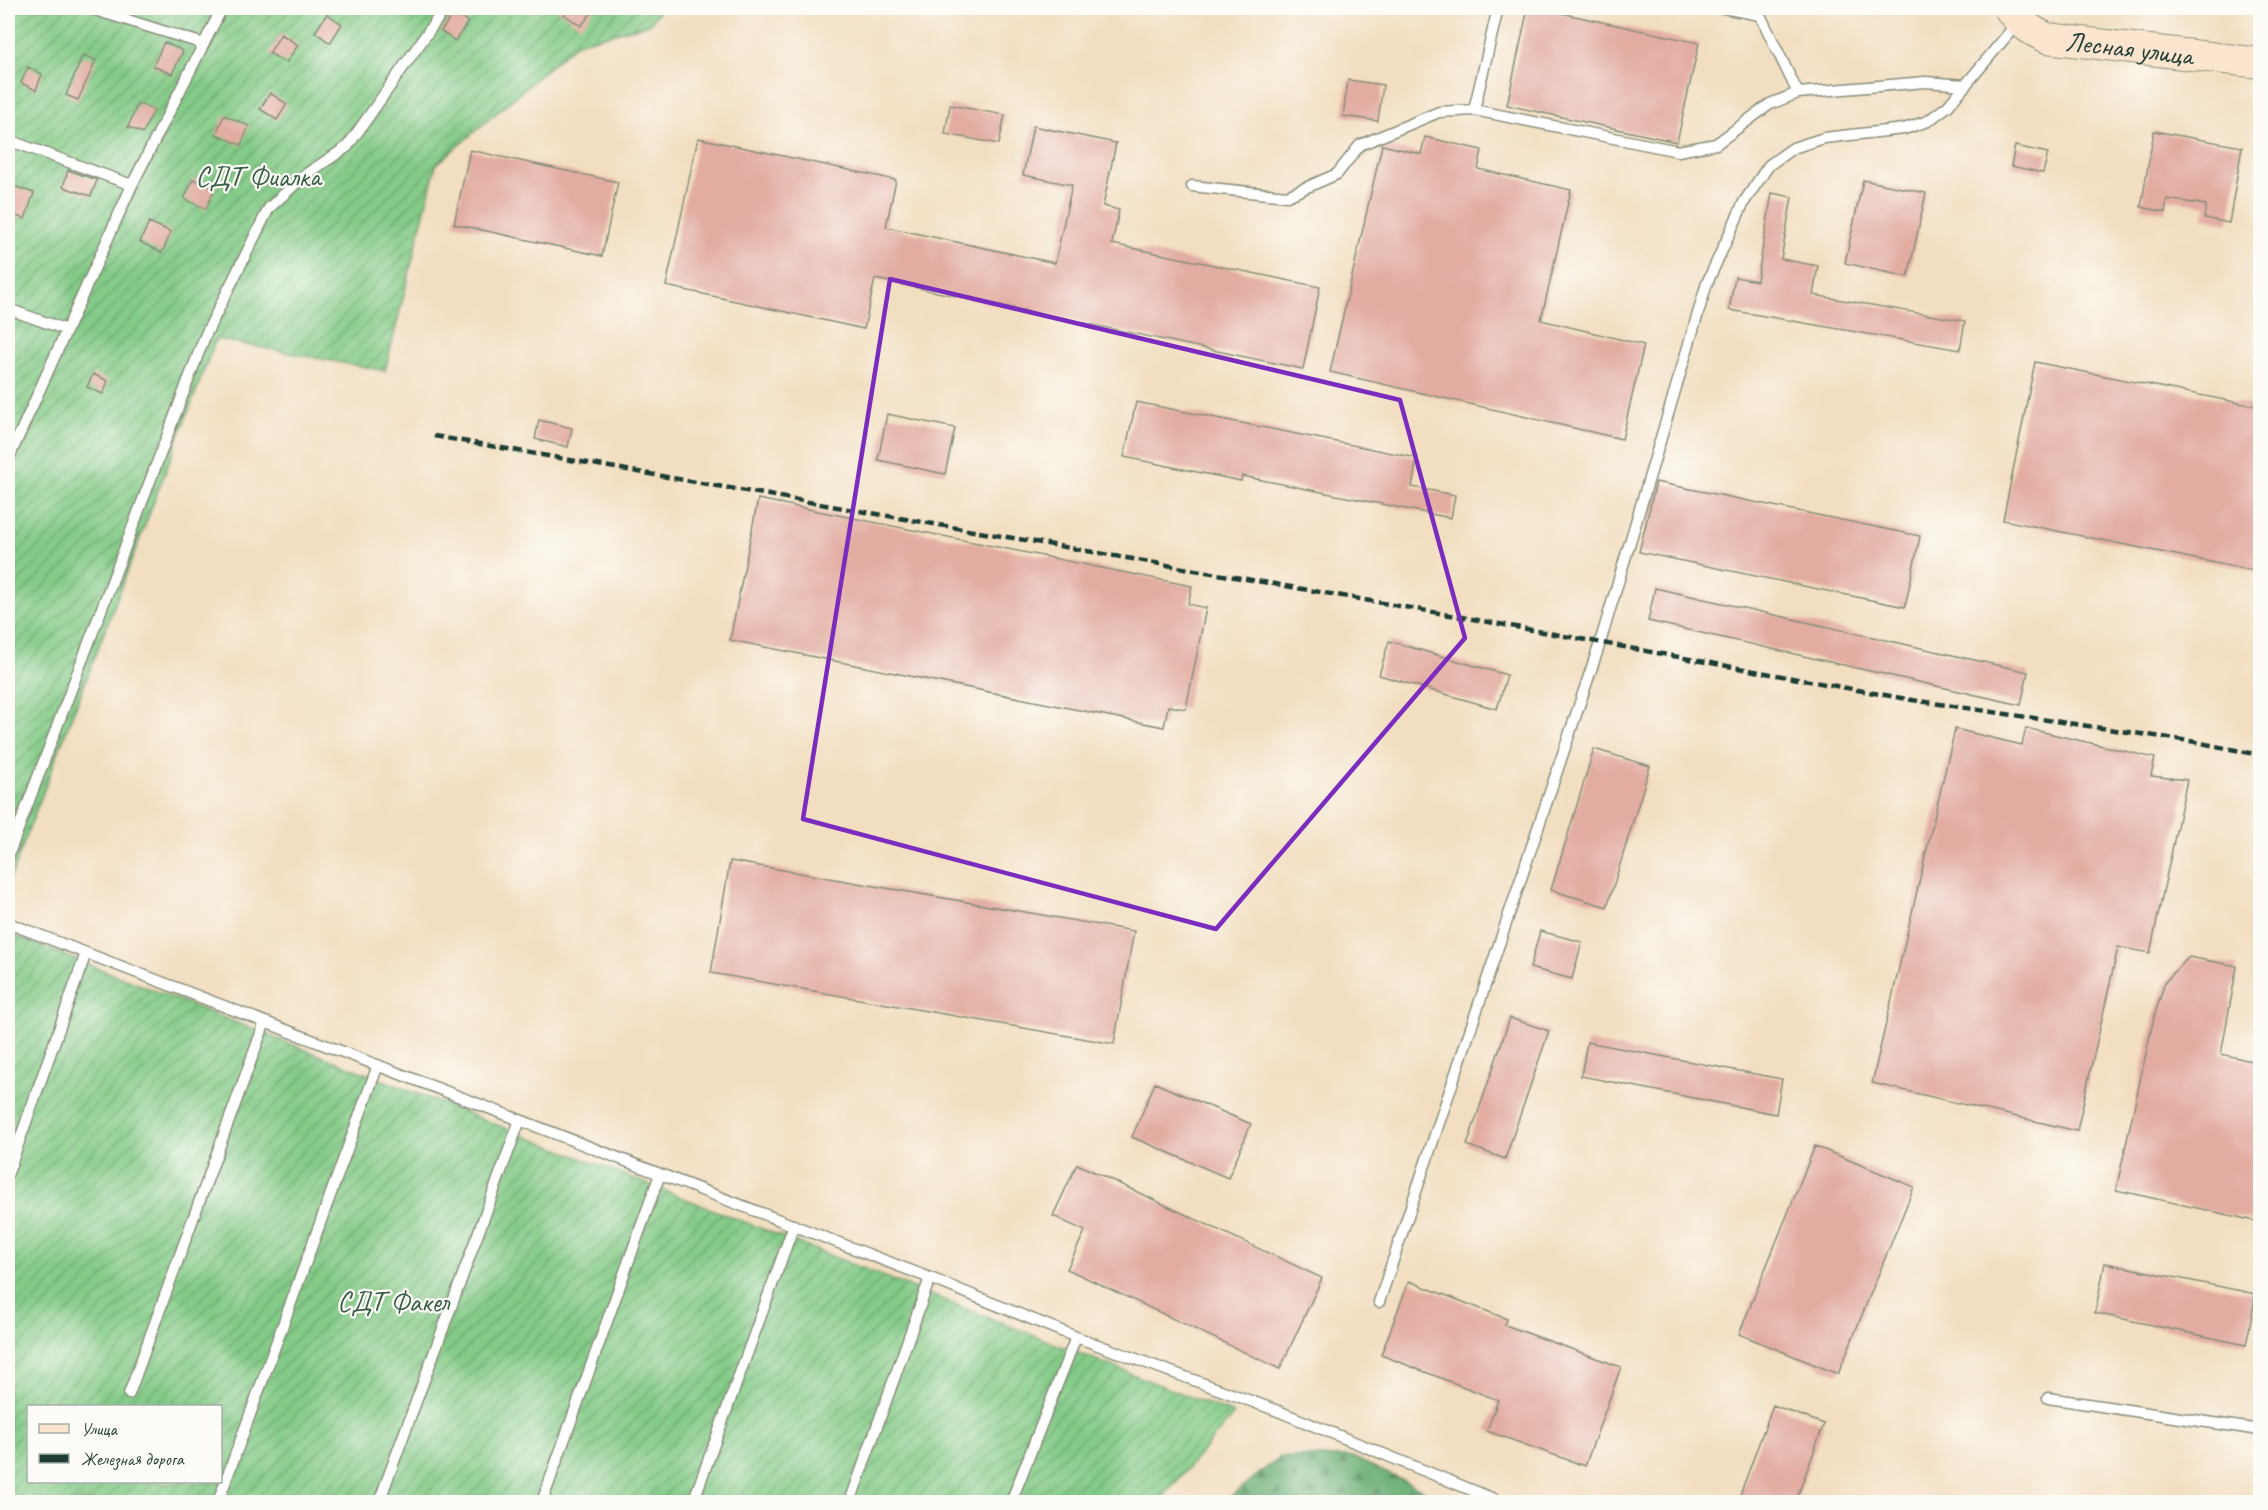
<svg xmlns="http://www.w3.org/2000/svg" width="2268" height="1510" viewBox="0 0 2268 1510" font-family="Caveat,sans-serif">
  <defs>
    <pattern id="forest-firs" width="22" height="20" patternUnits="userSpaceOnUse" patternTransform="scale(1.5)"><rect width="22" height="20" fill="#6baf74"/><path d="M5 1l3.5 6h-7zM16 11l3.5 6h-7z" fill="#579060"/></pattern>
    <pattern id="garden-furrows" width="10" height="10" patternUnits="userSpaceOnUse" patternTransform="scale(1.5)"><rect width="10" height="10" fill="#84cb87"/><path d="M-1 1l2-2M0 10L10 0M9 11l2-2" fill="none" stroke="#6ba66f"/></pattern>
  </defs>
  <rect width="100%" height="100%" fill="#fdfcf7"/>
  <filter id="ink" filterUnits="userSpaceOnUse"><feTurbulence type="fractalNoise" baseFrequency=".0167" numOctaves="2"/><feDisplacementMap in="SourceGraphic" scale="12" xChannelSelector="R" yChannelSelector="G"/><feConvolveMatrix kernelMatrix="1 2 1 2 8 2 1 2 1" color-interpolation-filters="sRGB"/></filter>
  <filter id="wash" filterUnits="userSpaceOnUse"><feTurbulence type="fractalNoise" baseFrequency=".008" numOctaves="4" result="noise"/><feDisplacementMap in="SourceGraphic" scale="24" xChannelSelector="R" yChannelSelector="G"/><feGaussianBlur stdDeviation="1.35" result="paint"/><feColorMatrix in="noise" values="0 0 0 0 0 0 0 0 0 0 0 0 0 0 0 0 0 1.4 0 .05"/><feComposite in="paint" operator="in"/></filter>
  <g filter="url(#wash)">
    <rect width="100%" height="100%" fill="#f2dec0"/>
    <path fill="url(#forest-firs)" stroke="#457654" stroke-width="1.5" d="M 1280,1457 L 1352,1457 L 1449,1502 L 1224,1502 Z"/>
    <path fill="url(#garden-furrows)" stroke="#52845e" stroke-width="1.5" fill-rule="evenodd" d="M 8,8 L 661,8 L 649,24 L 577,43 L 436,165 L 385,371 L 216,339 L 8,884 Z
      M 8,933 L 1234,1414 L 1159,1502 L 8,1502 ZM 28,1406 L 220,1406 L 220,1482 L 28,1482 Z"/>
    <g id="blocks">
      <path fill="#e2aca1" d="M 555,8 L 595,8 L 581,26 Z
        M 1528,8 L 1538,8 L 1699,43 L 1677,142 L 1507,105 Z
        M 454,12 L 468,22 L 455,41 L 441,31 Z
        M 327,14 L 342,24 L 330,43 L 315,32 Z
        M 281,34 L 298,45 L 286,63 L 269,53 Z
        M 164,42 L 183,51 L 172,74 L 153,66 Z
        M 83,55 L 96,60 L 78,100 L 66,95 Z
        M 28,67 L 42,74 L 36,90 L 21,83 Z
        M 1348,80 L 1383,85 L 1378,121 L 1343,116 Z
        M 270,93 L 287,104 L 277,120 L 260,109 Z
        M 138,103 L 154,110 L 143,133 L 128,127 Z
        M 950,105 L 1005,115 L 999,144 L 945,134 Z
        M 224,115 L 249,126 L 241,145 L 216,134 Z
        M 1033,126 L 1116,143 L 1103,206 L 1119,210 L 1112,244 L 1320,287 L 1303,369 L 875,279 L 864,329 L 666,286 L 698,138 L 896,180 L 886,227 L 1055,263 L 1072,185 L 1023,175 Z
        M 2154,131 L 2242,147 L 2229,223 L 2204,218 L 2206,205 L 2167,199 L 2165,212 L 2141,207 Z
        M 1425,137 L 1482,150 L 1478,169 L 1571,190 L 1541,320 L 1644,345 L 1622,439 L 1330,372 L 1382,145 L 1421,154 Z
        M 2015,146 L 2048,153 L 2043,173 L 2011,166 Z
        M 470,150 L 618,182 L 602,256 L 454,224 Z
        M 68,170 L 97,180 L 91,196 L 63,187 Z
        M 193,179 L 215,188 L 206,209 L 184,199 Z
        M 1863,180 L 1926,193 L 1908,277 L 1845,263 Z
        M 13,186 L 34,193 L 25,219 L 8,213 L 8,204 Z
        M 1772,193 L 1792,197 L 1781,259 L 1818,266 L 1813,295 L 1965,321 L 1960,350 L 1729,310 L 1735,277 L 1757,281 Z
        M 149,222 L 171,232 L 162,253 L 140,242 Z
        M 2035,362 L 2260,407 L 2260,572 L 2003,520 Z
        M 93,374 L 108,381 L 103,394 L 87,387 Z
        M 1136,402 L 1417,458 L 1412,487 L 1455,495 L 1451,518 L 1242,476 L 1241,481 L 1124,457 Z
        M 887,414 L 955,428 L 945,474 L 878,460 Z
        M 539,420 L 572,428 L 568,447 L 535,439 Z
        M 1656,482 L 1920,536 L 1905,607 L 1639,552 Z
        M 758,499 L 1192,586 L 1188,604 L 1206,608 L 1186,709 L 1168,706 L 1164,727 L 730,640 Z
        M 1655,588 L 2028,672 L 2021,705 L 1648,621 Z
        M 1389,641 L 1507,675 L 1497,709 L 1379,675 Z
        M 2026,728 L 2155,758 L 2151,776 L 2187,780 L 2150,953 L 2118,947 L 2077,1131 L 1872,1083 L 1955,729 L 2022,745 Z
        M 1594,749 L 1650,766 L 1607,907 L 1551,890 Z
        M 730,861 L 1134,931 L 1114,1044 L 711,973 Z
        M 1540,931 L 1582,942 L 1572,979 L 1530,968 Z
        M 2189,957 L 2237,966 L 2221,1054 L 2260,1063 L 2260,1222 L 2116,1190 L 2154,1017 L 2165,982 Z
        M 1510,1018 L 1549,1031 L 1505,1159 L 1467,1145 Z
        M 1587,1042 L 1782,1079 L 1776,1114 L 1581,1076 Z
        M 1155,1083 L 1251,1124 L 1228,1178 L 1132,1137 Z
        M 1815,1146 L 1914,1187 L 1838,1374 L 1739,1334 Z
        M 1077,1164 L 1322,1278 L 1280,1369 L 1067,1269 L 1085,1231 L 1053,1216 Z
        M 2105,1263 L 2256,1294 L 2246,1345 L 2095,1313 Z
        M 1409,1281 L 1507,1319 L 1505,1325 L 1621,1367 L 1585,1466 L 1487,1431 L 1498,1400 L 1381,1355 Z
        M 1773,1405 L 1824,1424 L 1795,1503 L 1737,1503 Z"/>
    </g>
  </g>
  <g filter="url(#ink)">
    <use href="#blocks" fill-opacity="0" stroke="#888e7a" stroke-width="1.5"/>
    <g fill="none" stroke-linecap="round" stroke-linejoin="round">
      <defs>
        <path id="lane" d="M 89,8 L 204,44
          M 1723,8 L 1760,15 L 1798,93
          M 1474,110 L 1498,8
          M 8,140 L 132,185
          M 1192,186 L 1287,196 L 1337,174 L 1360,145 L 1439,112 L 1474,110 L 1678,151 L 1716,144 L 1770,104 L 1798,93 L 1925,82 L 1966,85
          M 8,309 L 67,330
          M 8,460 L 132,185 L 222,8
          M 8,856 L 205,336 L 269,208 L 305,175 L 347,147 L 445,8
          M 8,923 L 930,1278 L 1076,1337 L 1278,1411 L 1501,1502
          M 8,1173 L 86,953
          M 1379,1302 L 1600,643 L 1707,283 L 1744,202 L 1769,165 L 1793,148 L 1824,138 L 1904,129 L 1928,121 L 1948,106 L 2019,21
          M 129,1394 L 265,1022
          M 2048,1398 L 2260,1430
          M 218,1502 L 378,1065
          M 379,1502 L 520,1120
          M 542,1502 L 660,1174
          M 693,1502 L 794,1225
          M 850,1502 L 930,1278
          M 1011,1502 L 1076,1337"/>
        <g id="secondary">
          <path id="s1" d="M 2009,8 C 2018,23 2032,31 2047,38 L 2260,63"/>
        </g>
      </defs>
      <use href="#lane" stroke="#888e7a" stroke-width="13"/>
      <use href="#secondary" stroke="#888e7a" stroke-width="32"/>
      <use href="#lane" stroke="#fff" stroke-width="10"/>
      <use href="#secondary" stroke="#fce5cf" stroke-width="30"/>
      <path stroke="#1f3d34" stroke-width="4.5" stroke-dasharray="9 4.5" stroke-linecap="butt" d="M 434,436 L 1456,616 L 1912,700 L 2196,742 L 2260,755"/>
    </g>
  </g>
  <path fill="none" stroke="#7b2cbf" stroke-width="4.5" stroke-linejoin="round" d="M 890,279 L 1400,400 L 1465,638 L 1216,929 L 803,819 Z"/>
  <g text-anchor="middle" stroke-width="4.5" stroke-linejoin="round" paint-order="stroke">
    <g font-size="28" fill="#1f3d34" stroke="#fdfcf7">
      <text dy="10" stroke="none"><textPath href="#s1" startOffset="132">Лесная улица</textPath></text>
    </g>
    <g font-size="28" fill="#386049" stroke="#fdfcf7">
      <text x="258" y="186">СДТ Фиалка</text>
      <text x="393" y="1311">СДТ Факел</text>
    </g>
  </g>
  <rect width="2268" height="1510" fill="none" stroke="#fdfcf7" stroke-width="30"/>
  <rect x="27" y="1405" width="195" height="78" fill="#fdfcf7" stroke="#a4b0a9" stroke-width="1.5"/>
  <rect x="39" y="1424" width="30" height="9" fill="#fce5cf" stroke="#a4b0a9" stroke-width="1.5"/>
  <text x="81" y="1435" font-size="18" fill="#1f3d34">Улица</text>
  <rect x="39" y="1454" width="30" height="9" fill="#1f3d34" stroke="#a4b0a9" stroke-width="1.5"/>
  <text x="81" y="1465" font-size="18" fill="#1f3d34">Железная дорога</text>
</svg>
